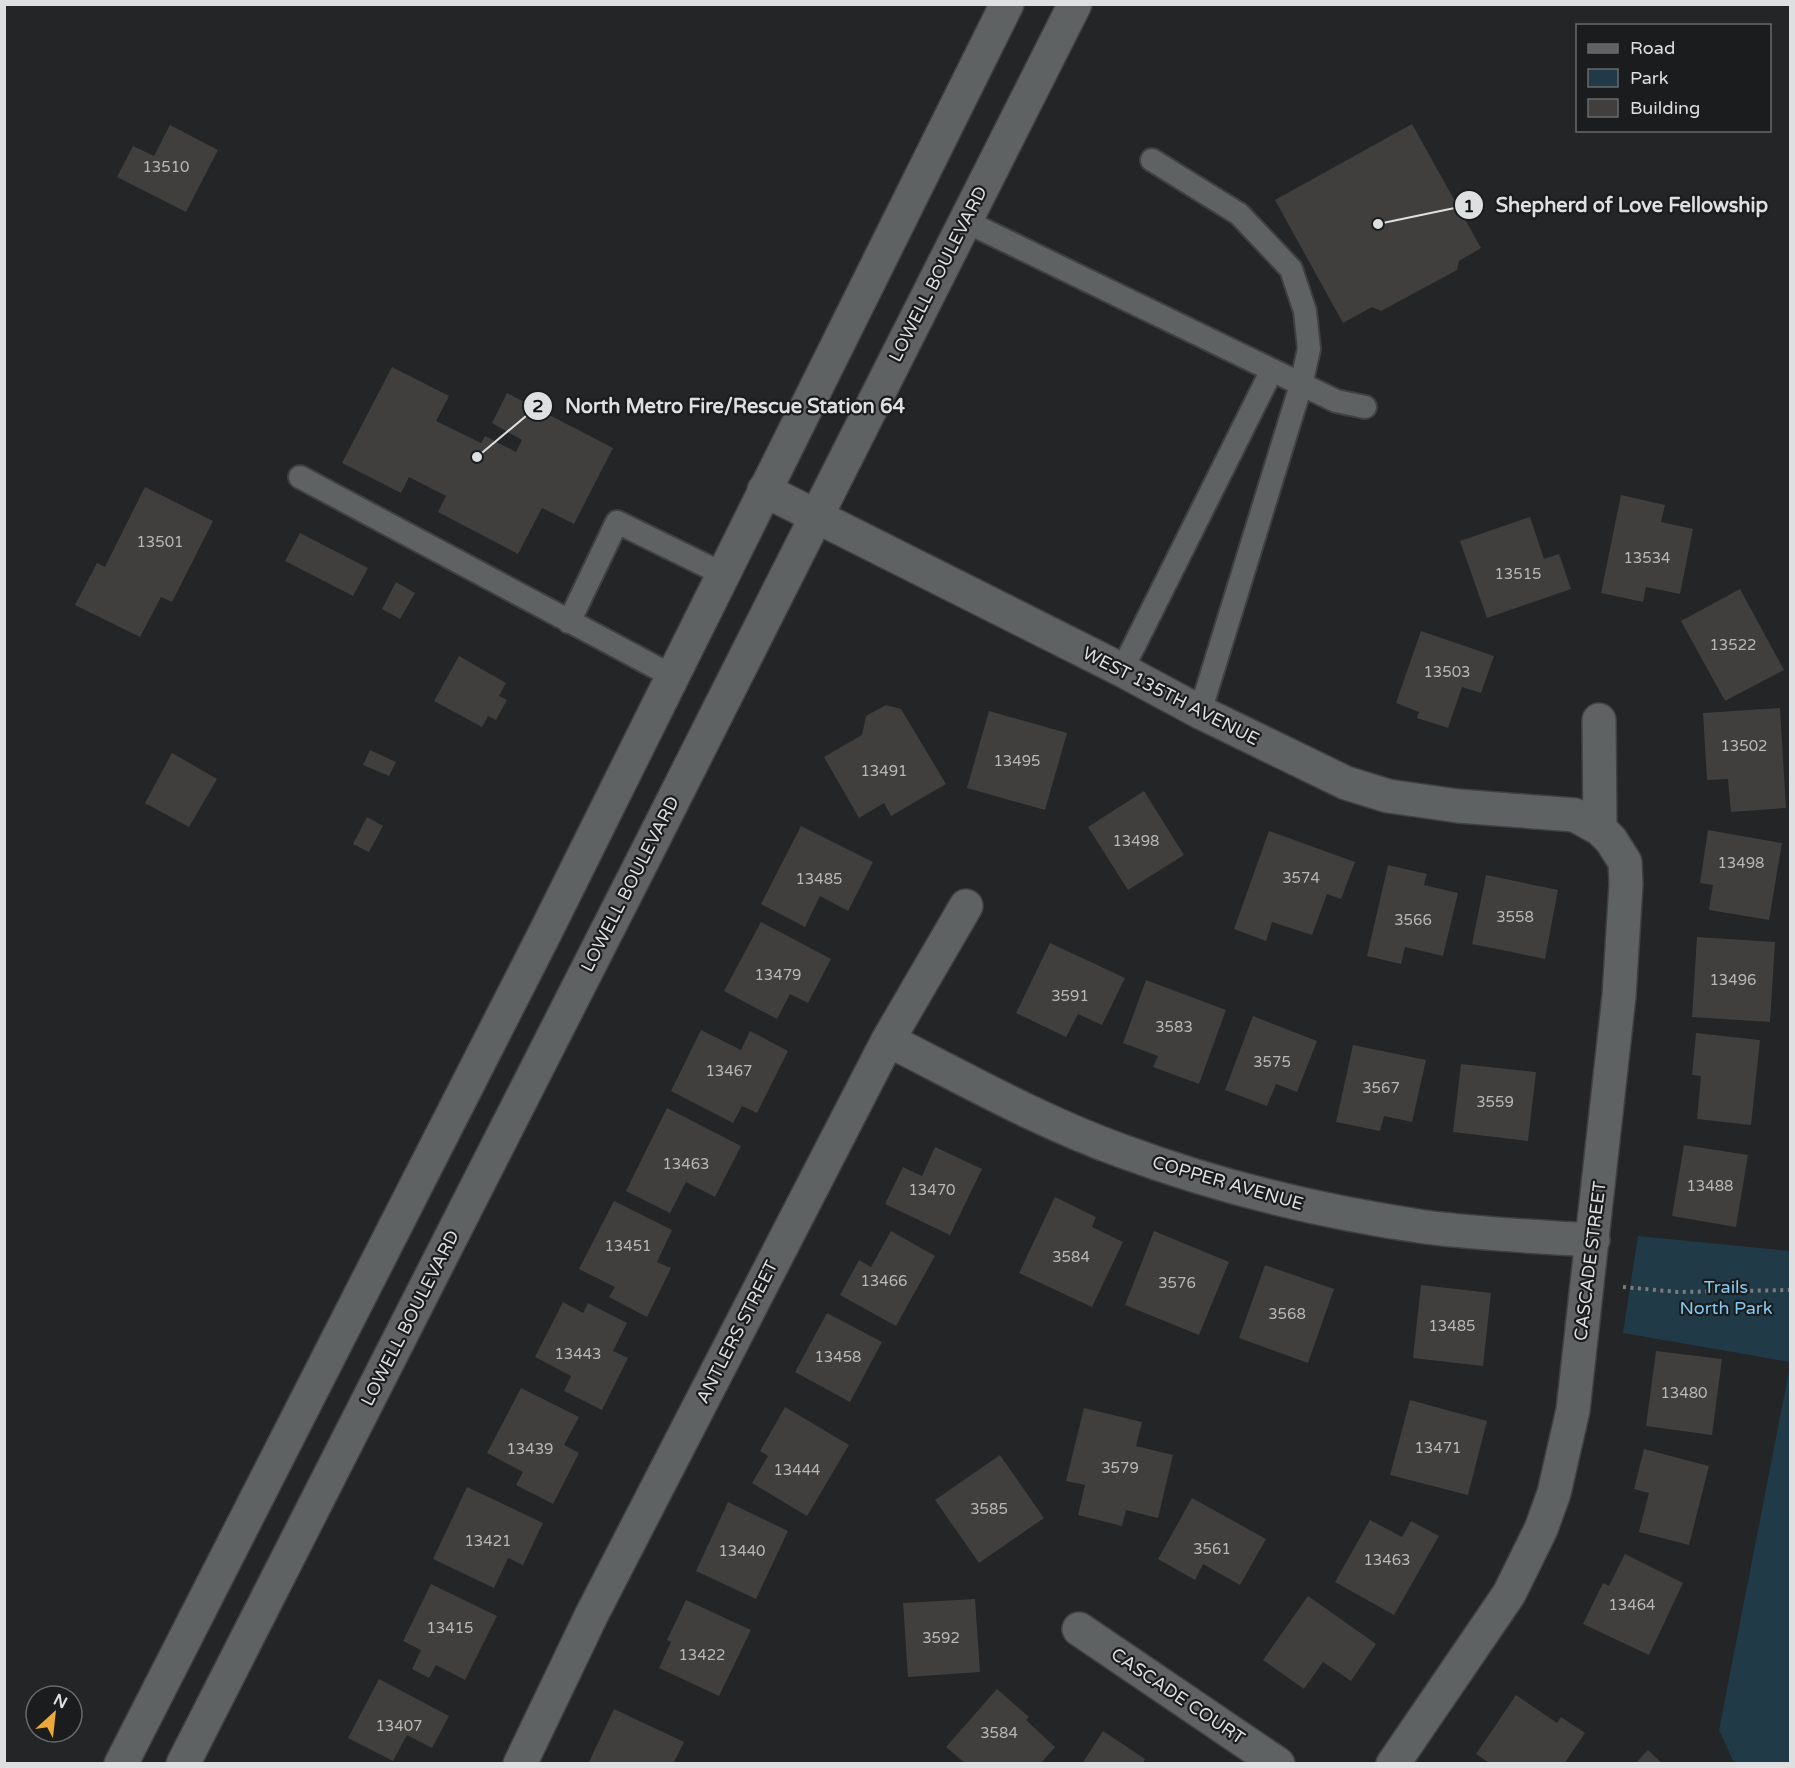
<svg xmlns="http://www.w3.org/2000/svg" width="1795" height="1768" viewBox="0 0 1795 1768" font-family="'Varela Round',sans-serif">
  <rect width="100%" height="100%" fill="#232527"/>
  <path fill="#203a48" d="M 1638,1236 L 1790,1251 L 1790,1362 L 1623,1333 Z
    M 1790,1366 L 1790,1763 L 1734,1763 L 1719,1730 Z"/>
  <path fill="#403f3d" d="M 1412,124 L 1481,248 L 1459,261 L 1457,270 L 1381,311 L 1372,307 L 1343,323 L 1275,200 Z
    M 170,125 L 218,150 L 186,212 L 117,177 L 133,146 L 154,156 Z
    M 392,367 L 449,396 L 436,421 L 481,443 L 485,436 L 516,452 L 522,440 L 492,423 L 507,393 L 613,448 L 574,524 L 542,508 L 518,554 L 438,512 L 446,496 L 409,477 L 401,493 L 342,463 Z
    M 145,487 L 213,521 L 172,602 L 161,597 L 140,637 L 75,605 L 97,563 L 105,567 Z
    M 1621,495 L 1665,505 L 1661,522 L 1693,529 L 1680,594 L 1646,587 L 1643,602 L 1601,593 Z
    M 1530,517 L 1544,559 L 1559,554 L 1571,589 L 1487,618 L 1460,541 Z
    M 300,533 L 368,568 L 353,596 L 285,561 Z
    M 396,582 L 415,593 L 400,619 L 382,609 Z
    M 1740,589 L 1784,670 L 1725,701 L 1681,621 Z
    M 1421,631 L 1494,656 L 1481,693 L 1462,687 L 1448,728 L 1417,718 L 1419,712 L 1396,703 Z
    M 459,656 L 506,683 L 499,696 L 507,700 L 496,720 L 488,716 L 482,727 L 434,701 Z
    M 886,705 L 901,709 L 946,784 L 891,816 L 884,803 L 859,818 L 824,757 L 862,735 L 866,716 Z
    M 1780,708 L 1786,808 L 1731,812 L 1728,779 L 1707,780 L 1703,713 Z
    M 989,711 L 1067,733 L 1045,810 L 967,788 Z
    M 370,750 L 396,762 L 389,776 L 363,765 Z
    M 172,753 L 217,779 L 189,827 L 145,803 Z
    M 1144,791 L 1184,855 L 1128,890 L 1088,827 Z
    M 367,817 L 383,826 L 369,852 L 353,844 Z
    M 801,826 L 873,862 L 848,911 L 820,896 L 805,927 L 761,904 Z
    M 1708,830 L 1782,843 L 1769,920 L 1709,910 L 1713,885 L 1700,883 Z
    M 1269,831 L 1355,862 L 1341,899 L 1327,894 L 1312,935 L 1272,922 L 1266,941 L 1234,929 Z
    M 1388,865 L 1427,874 L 1424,885 L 1458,893 L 1443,956 L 1405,947 L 1401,964 L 1367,956 Z
    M 1486,875 L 1558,890 L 1545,959 L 1472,944 Z
    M 761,922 L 831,959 L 808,1003 L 790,994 L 777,1019 L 724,991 Z
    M 1697,937 L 1775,942 L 1770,1022 L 1692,1017 Z
    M 1050,943 L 1125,978 L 1102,1025 L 1078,1014 L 1066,1037 L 1016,1013 Z
    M 1146,980 L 1226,1010 L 1199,1084 L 1153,1067 L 1158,1056 L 1123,1043 Z
    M 1253,1016 L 1317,1041 L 1297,1092 L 1276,1084 L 1267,1106 L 1225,1090 Z
    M 701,1030 L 741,1050 L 750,1031 L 788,1051 L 757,1113 L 742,1106 L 733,1123 L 671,1091 Z
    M 1696,1033 L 1760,1040 L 1751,1125 L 1697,1119 L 1701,1076 L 1692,1075 Z
    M 1353,1045 L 1426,1060 L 1412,1122 L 1384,1116 L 1380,1131 L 1336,1122 Z
    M 1461,1064 L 1536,1072 L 1528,1141 L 1453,1132 Z
    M 667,1108 L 741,1146 L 715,1197 L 686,1182 L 670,1213 L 626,1191 Z
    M 1684,1145 L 1748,1155 L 1736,1227 L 1672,1216 Z
    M 935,1147 L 982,1169 L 950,1235 L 885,1204 L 903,1167 L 922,1176 Z
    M 1055,1197 L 1096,1217 L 1092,1227 L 1123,1242 L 1092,1307 L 1019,1273 Z
    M 614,1201 L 672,1230 L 657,1262 L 671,1268 L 647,1317 L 609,1297 L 615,1287 L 579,1269 Z
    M 891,1231 L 935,1256 L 896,1326 L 840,1295 L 859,1260 L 871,1267 Z
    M 1154,1231 L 1229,1262 L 1199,1335 L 1125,1305 Z
    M 1265,1265 L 1334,1289 L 1308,1363 L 1239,1338 Z
    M 1421,1285 L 1491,1293 L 1483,1366 L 1413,1358 Z
    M 563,1302 L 583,1313 L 588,1303 L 627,1323 L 613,1351 L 628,1358 L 602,1410 L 564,1391 L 571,1376 L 535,1357 Z
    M 827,1313 L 882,1342 L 850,1402 L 795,1372 Z
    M 1656,1351 L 1722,1359 L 1712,1435 L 1646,1426 Z
    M 521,1388 L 579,1417 L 564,1445 L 579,1453 L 553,1504 L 516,1485 L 523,1472 L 487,1453 Z
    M 1410,1400 L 1487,1421 L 1468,1495 L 1390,1475 Z
    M 785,1407 L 849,1445 L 807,1516 L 752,1483 L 768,1456 L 760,1451 Z
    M 1084,1408 L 1142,1422 L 1136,1446 L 1173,1455 L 1158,1518 L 1126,1510 L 1122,1526 L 1078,1515 L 1085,1485 L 1066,1481 Z
    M 1644,1449 L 1709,1466 L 1689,1545 L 1639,1532 L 1649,1493 L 1634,1489 Z
    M 1000,1455 L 1044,1518 L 979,1563 L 935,1500 Z
    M 467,1487 L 543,1523 L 523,1565 L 508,1558 L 494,1588 L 433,1559 Z
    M 1192,1498 L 1266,1539 L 1240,1585 L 1203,1564 L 1195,1580 L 1158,1559 Z
    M 728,1502 L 788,1531 L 756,1599 L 696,1571 Z
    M 1370,1520 L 1402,1537 L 1411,1521 L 1439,1536 L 1394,1615 L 1335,1582 Z
    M 1625,1554 L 1683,1583 L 1649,1655 L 1583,1624 L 1603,1583 L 1609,1586 Z
    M 431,1584 L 497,1616 L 465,1680 L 436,1665 L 429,1678 L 412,1669 L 421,1650 L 403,1641 Z
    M 1308,1596 L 1376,1644 L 1351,1681 L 1323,1662 L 1304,1689 L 1263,1660 Z
    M 975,1599 L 980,1672 L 908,1677 L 903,1603 Z
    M 686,1600 L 751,1630 L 719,1696 L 659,1668 L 671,1642 L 667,1640 Z
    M 379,1679 L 449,1716 L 432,1748 L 407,1735 L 393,1761 L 348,1738 Z
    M 997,1689 L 1029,1717 L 1026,1720 L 1055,1747 L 1040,1764 L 966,1764 L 946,1747 Z
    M 1516,1695 L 1557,1723 L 1561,1717 L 1585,1733 L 1564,1764 L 1491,1764 L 1476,1754 Z
    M 614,1709 L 684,1742 L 673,1764 L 588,1764 Z
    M 1103,1731 L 1145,1759 L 1143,1764 L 1082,1764 Z
    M 1648,1750 L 1663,1764 L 1635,1764 Z"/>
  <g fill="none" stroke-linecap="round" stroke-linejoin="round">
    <defs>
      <path id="lane" d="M 1152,160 L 1239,214 L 1291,269 L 1305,311 L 1309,349 L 1301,385 L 1200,712
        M 965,221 L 1336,401 L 1365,407
        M 300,477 L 674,677
        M 569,622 L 617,522 L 723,574
        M 1122,670 L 1272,370"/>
      <path id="street" d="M 764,490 L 1122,670 L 1200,712 L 1346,783 L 1388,796 L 1458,806 L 1575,815 L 1600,829
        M 888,1040 C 965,1079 1041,1122 1122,1151 C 1219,1187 1322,1212 1425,1227 C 1481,1234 1537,1237 1593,1240
        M 1079,1629 L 1278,1764
        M 520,1764 L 592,1614 L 888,1040 L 966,906
        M 1393,1764 L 1509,1594 L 1541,1529 L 1554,1493 L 1573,1410 L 1619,996 L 1626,884 L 1625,862 L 1611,840 L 1600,829 L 1599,720"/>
      <path id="secondary" d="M 121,1764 L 546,931 L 1007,4
        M 183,1764 L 644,858 L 1075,4"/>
    </defs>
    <use href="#lane" stroke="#3e4042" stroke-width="26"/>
    <use href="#street" stroke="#3e4042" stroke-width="36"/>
    <use href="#secondary" stroke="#3e4042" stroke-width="36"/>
    <path stroke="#797b7d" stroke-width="4" stroke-dasharray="3 4.5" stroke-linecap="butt" d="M 1623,1287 L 1678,1292 L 1790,1290"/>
    <use href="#lane" stroke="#5f6263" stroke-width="22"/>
    <use href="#street" stroke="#5f6263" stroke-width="33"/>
    <use href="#secondary" stroke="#5f6263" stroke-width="33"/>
  </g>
  <g text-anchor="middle" stroke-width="4.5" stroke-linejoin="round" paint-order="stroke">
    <g font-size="15" fill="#b6b7b7">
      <text x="166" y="172">13510</text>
      <text x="160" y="547">13501</text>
      <text x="1647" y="563">13534</text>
      <text x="1518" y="579">13515</text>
      <text x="1733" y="650">13522</text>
      <text x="1447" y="677">13503</text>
      <text x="1744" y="751">13502</text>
      <text x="1017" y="766">13495</text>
      <text x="884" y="776">13491</text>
      <text x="1136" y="846">13498</text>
      <text x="1741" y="868">13498</text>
      <text x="1301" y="883">3574</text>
      <text x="819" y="884">13485</text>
      <text x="1515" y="922">3558</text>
      <text x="1413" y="925">3566</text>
      <text x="778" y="980">13479</text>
      <text x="1733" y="985">13496</text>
      <text x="1070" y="1001">3591</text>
      <text x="1174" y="1032">3583</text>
      <text x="1272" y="1067">3575</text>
      <text x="729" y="1076">13467</text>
      <text x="1381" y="1093">3567</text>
      <text x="1495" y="1107">3559</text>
      <text x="686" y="1169">13463</text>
      <text x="1710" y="1191">13488</text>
      <text x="932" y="1195">13470</text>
      <text x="628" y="1251">13451</text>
      <text x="1071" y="1262">3584</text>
      <text x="884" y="1286">13466</text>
      <text x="1177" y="1288">3576</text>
      <text x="1287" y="1319">3568</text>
      <text x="1452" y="1331">13485</text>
      <text x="578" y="1359">13443</text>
      <text x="838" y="1362">13458</text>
      <text x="1684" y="1398">13480</text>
      <text x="1438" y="1453">13471</text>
      <text x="530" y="1454">13439</text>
      <text x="1120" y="1473">3579</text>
      <text x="797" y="1475">13444</text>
      <text x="989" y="1514">3585</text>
      <text x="488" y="1546">13421</text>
      <text x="1212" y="1554">3561</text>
      <text x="742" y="1556">13440</text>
      <text x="1387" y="1565">13463</text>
      <text x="1632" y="1610">13464</text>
      <text x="450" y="1633">13415</text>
      <text x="941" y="1643">3592</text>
      <text x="702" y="1660">13422</text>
      <text x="399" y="1731">13407</text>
      <text x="999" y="1738">3584</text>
    </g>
    <g font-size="18" fill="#dddfe0" stroke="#1a1c1d">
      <text transform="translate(938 274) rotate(-63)" y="6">LOWELL BOULEVARD</text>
      <text transform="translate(1171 696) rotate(27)" y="6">WEST 135TH AVENUE</text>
      <text transform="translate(630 884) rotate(-63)" y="6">LOWELL BOULEVARD</text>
      <text transform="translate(1228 1183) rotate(16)" y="6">COPPER AVENUE</text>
      <text transform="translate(1590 1261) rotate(-83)" y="6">CASCADE STREET</text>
      <text transform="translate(410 1318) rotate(-63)" y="6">LOWELL BOULEVARD</text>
      <text transform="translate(737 1332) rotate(-63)" y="6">ANTLERS STREET</text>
      <text transform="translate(1178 1696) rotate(34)" y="6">CASCADE COURT</text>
    </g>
    <g font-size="18" fill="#81c9f1" stroke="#1a1c1d">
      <text x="1726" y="1293">Trails<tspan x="1726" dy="21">North Park</tspan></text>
    </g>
  </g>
  <path fill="none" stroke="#dddfe0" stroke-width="2" d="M1378 224L1469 205M477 457L538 406"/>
  <g fill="#dddfe0" stroke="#1a1c1d" stroke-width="2">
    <circle cx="1378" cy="224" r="6"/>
    <circle cx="477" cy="457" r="6"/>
    <circle cx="1469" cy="205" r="15"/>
    <circle cx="538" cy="406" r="15"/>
  </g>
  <g font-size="18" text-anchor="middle" font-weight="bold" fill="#111">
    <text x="1469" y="212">1</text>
    <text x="538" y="412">2</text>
  </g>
  <g font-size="20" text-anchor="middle" font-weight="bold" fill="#dddfe0" stroke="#1a1c1d" stroke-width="4.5" stroke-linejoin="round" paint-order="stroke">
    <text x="1632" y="212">Shepherd of Love Fellowship</text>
    <text x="735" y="413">North Metro Fire/Rescue Station 64</text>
  </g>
  <rect width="1795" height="1768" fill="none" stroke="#dddfe0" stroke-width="12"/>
  <rect x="1576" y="24" width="195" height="108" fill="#1a1c1d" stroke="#686a6b" stroke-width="1.5"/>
  <rect x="1588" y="44" width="30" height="9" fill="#5f6263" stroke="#686a6b" stroke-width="1.5"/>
  <text x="1630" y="54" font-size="18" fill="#dddfe0">Road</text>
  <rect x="1588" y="69" width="30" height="18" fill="#203a48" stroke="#686a6b" stroke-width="1.5"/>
  <text x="1630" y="84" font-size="18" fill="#dddfe0">Park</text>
  <rect x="1588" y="99" width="30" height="18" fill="#403f3d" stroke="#686a6b" stroke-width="1.5"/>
  <text x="1630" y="114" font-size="18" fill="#dddfe0">Building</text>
  <g transform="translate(54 1714) rotate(27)"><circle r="28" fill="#1a1c1d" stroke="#686a6b" stroke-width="1.5"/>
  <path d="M0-4.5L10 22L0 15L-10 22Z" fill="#eda83b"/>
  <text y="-9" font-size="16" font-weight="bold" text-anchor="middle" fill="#dddfe0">N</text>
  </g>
</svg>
